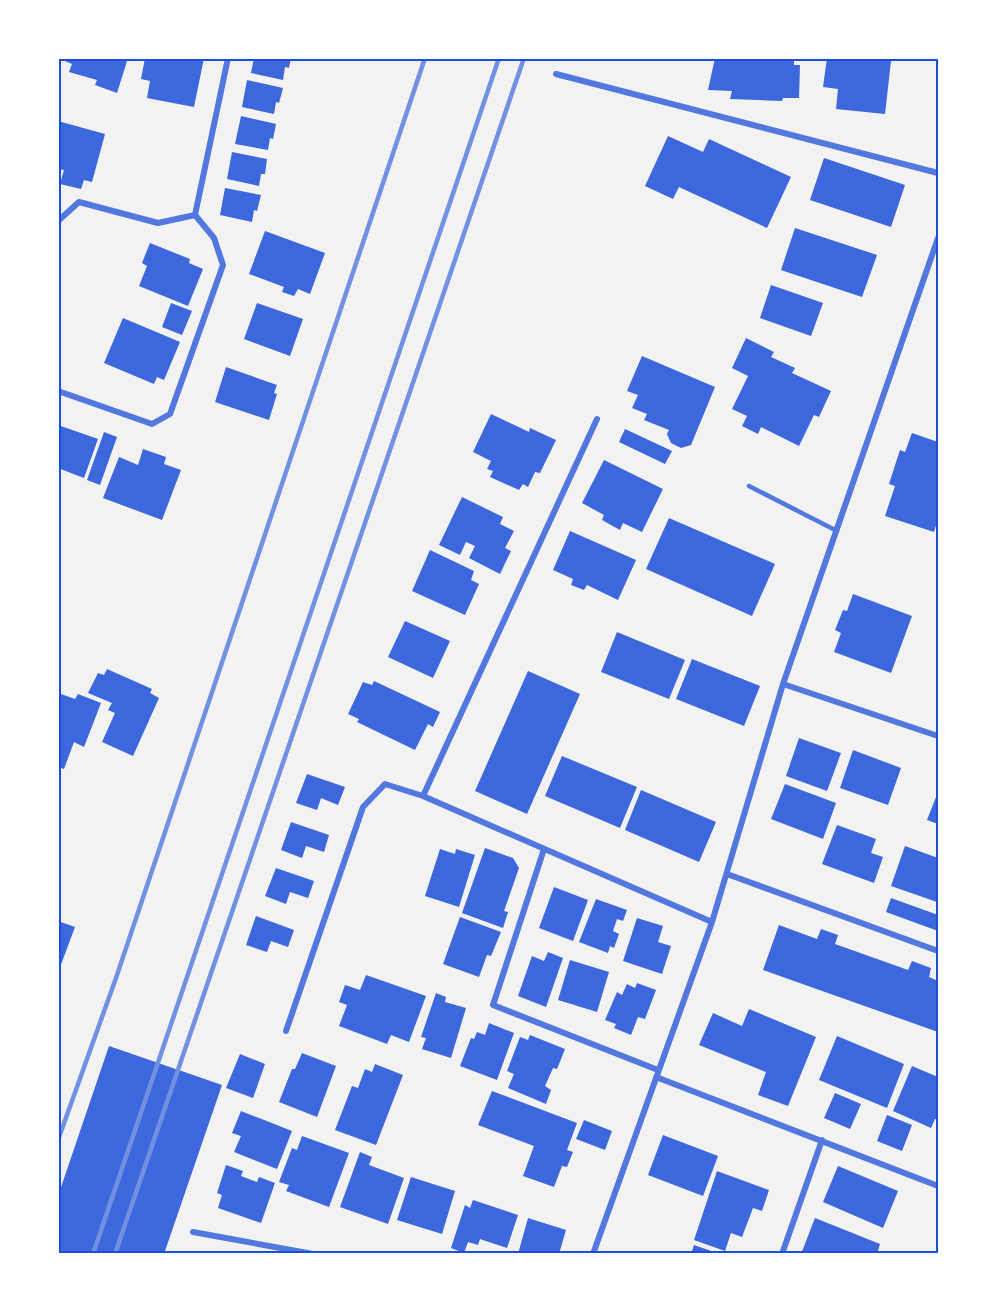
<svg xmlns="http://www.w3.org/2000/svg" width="997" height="1312" viewBox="0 0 997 1312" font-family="'PT Sans Narrow',sans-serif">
  <rect width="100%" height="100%" fill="#f2f2f2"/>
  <path fill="#3d67dc" d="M 58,58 L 128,58 L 117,93 L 95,85 L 97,80 L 69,72 L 72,64 Z
    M 145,58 L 204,58 L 194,107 L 147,98 L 150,81 L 141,79 Z
    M 254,58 L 291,58 L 289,68 L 285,67 L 283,80 L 251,73 Z
    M 715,58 L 794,58 L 794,65 L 800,65 L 799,98 L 783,98 L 782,101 L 730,99 L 732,91 L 708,90 Z
    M 827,58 L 855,61 L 856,58 L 872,58 L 891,61 L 885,114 L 836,109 L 838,89 L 823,87 Z
    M 247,80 L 283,88 L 279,103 L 276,102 L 274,114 L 242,107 Z
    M 241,116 L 276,124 L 273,139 L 270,138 L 268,150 L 235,144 Z
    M 58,121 L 105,134 L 92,182 L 84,180 L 81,189 L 60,184 L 64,170 L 58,169 Z
    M 668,136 L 703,152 L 709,139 L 791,177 L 767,228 L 679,187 L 673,199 L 645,186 Z
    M 232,152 L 267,159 L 265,174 L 261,174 L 259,186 L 227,179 Z
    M 824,158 L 905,185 L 891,227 L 810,200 Z
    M 225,188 L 261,195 L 257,211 L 254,210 L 252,222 L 220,215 Z
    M 795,228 L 877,255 L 862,297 L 781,270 Z
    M 265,231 L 325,253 L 310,294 L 298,289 L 294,296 L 282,292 L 284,287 L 249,274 Z
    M 150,243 L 190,259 L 189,263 L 203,269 L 188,306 L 139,286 L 147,266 L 142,263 Z
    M 771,285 L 823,303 L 811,336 L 760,318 Z
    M 171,303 L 192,311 L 182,335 L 162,327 Z
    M 257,303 L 303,319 L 290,356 L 244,339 Z
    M 123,318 L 180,342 L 164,380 L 157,377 L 154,384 L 104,363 Z
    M 746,338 L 774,352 L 771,357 L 795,368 L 792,373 L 831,391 L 819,417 L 814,415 L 799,446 L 761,427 L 758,434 L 742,426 L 747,416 L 732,409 L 748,376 L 732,368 Z
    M 642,356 L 715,387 L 691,445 L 681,448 L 671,443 L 667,434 L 669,430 L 644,420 L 647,414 L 632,408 L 638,395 L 627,391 Z
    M 226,367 L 277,385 L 274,393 L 277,394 L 269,420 L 215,402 Z
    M 491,414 L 529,432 L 530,428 L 556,440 L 540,473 L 535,472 L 528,487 L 523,484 L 519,490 L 490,477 L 493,471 L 487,469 L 491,461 L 473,452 Z
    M 58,425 L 98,439 L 84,478 L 58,468 Z
    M 625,429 L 672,451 L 665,464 L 619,442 Z
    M 104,432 L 117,437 L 100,485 L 87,480 Z
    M 912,433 L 938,442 L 938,519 L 934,532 L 885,516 L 895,486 L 889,484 L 900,450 L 905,452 Z
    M 143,449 L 166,457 L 164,464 L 181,470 L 162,520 L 103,498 L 119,457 L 138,465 Z
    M 604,460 L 663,489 L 642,532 L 623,523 L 620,530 L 602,520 L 604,515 L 582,503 Z
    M 462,497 L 503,517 L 500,524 L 514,531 L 505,548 L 511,551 L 500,574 L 469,558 L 475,546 L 466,542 L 460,555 L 439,545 Z
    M 669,518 L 775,564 L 752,616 L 646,569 Z
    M 570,531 L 636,560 L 618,600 L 587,585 L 584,590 L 571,585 L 573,579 L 553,570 Z
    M 430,550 L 474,571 L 471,580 L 479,584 L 465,615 L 412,591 Z
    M 853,594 L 912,616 L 891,673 L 834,652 L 841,633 L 835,630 L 843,610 L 847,611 Z
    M 405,621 L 450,641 L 433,678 L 388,657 Z
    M 617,632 L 685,660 L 669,699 L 601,672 Z
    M 692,659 L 760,686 L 744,726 L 676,699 Z
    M 107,669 L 152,689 L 150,693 L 159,698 L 133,756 L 102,742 L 115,713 L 108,710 L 112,703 L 88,693 L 98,673 L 104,675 Z
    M 528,671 L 580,694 L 527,814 L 475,791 Z
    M 374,681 L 440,712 L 433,727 L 428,724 L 415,750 L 357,722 L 359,719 L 348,714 L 363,682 L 372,685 Z
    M 58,693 L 75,699 L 78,694 L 101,703 L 84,747 L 74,742 L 64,769 L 58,767 Z
    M 799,738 L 841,753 L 827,791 L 786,776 Z
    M 853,750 L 901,768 L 888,805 L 840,788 Z
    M 562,756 L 637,787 L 620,828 L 545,796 Z
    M 307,774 L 345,787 L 338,805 L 321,798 L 317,810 L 296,803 Z
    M 785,784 L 836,803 L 823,839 L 771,819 Z
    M 641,790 L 716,822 L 699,862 L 625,830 Z
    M 938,792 L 938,824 L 927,820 Z
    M 291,822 L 329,835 L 324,852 L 306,846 L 302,858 L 281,850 Z
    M 837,825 L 876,839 L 871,853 L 883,857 L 874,883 L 822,864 Z
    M 905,846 L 938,858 L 937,902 L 891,886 Z
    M 485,848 L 513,858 L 519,868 L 504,911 L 508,912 L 503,928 L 462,913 Z
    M 440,849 L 455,854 L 456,849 L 475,855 L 459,907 L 425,896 Z
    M 276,868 L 314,881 L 308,898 L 290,892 L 286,904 L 265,896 Z
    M 554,887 L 588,900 L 573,941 L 539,928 Z
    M 891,898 L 938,915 L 938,931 L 886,912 Z
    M 596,899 L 627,910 L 623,921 L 617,919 L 613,931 L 619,934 L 614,948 L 610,946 L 608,953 L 579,942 Z
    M 256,916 L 294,930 L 288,947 L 271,941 L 267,952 L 246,945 Z
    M 460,917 L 501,932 L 491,956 L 487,955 L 479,977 L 443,964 Z
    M 637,918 L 663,926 L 658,942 L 671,946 L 662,974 L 623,961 Z
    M 58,921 L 75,927 L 59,970 L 58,970 Z
    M 779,925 L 817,939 L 821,929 L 838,935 L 835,944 L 908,970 L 912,961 L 931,968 L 929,977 L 938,981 L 938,1032 L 763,970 Z
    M 548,952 L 563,958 L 546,1007 L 518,996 L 532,956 L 544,961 Z
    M 570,960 L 609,972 L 597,1012 L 558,1000 Z
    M 366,975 L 426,996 L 409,1042 L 391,1035 L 387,1044 L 339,1026 L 347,1005 L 339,1002 L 345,985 L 360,990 Z
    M 637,983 L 656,990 L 645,1019 L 638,1017 L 631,1035 L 614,1028 L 616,1024 L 605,1020 L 617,992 L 622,995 L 627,984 L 635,988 Z
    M 436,993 L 446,997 L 445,1002 L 466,1008 L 451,1058 L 422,1049 L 426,1038 L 421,1037 Z
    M 749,1009 L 816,1037 L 788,1106 L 758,1095 L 766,1072 L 699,1045 L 713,1013 L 742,1026 Z
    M 489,1023 L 514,1033 L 497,1080 L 460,1066 L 471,1038 L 474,1039 L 477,1032 L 485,1035 Z
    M 530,1035 L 565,1049 L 557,1069 L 553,1068 L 545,1086 L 551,1090 L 546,1104 L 508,1088 L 514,1074 L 507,1071 L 520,1037 L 528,1040 Z
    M 837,1036 L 904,1064 L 887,1108 L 819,1080 Z
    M 109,1046 L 222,1085 L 164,1254 L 58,1254 L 58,1196 Z
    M 302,1053 L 336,1066 L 317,1117 L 279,1102 L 292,1069 L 295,1069 Z
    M 240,1054 L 265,1064 L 253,1098 L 226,1088 Z
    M 375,1064 L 403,1075 L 376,1145 L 335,1130 L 352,1086 L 358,1088 L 365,1069 L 372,1072 Z
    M 912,1066 L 938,1077 L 938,1120 L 935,1119 L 931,1128 L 893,1111 Z
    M 492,1091 L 577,1123 L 567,1150 L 573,1152 L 567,1167 L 562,1166 L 554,1187 L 523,1176 L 534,1146 L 478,1125 Z
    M 835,1093 L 861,1104 L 850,1129 L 824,1118 Z
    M 241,1111 L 292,1131 L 277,1169 L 234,1152 L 241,1136 L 232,1133 Z
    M 887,1115 L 912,1125 L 902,1151 L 877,1141 Z
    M 584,1120 L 612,1131 L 605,1150 L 576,1139 Z
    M 663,1135 L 718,1156 L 703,1196 L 648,1175 Z
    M 302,1136 L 349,1153 L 329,1207 L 286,1191 L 289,1185 L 279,1182 L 292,1148 L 297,1150 Z
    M 360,1152 L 372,1157 L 369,1165 L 404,1178 L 388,1224 L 340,1207 Z
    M 226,1165 L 243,1171 L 241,1176 L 257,1182 L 259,1177 L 275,1183 L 261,1223 L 218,1208 L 222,1195 L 217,1193 Z
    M 838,1166 L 898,1191 L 883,1228 L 823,1202 Z
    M 717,1171 L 769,1190 L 762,1211 L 753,1208 L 742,1237 L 731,1233 L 725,1251 L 694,1240 Z
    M 411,1177 L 455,1191 L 442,1234 L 397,1220 Z
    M 473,1200 L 518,1215 L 507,1248 L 480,1239 L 478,1245 L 468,1242 L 464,1253 L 451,1248 L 465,1205 L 470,1208 Z
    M 528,1218 L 566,1230 L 559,1254 L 518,1254 Z
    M 815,1218 L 880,1244 L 877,1254 L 801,1254 Z
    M 694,1245 L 717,1253 L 717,1254 L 691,1254 Z"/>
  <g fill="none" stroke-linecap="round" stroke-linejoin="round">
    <path stroke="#5277de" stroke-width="4.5" d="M 749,486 L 837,531"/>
    <path stroke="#5277de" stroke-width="6" d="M 556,74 L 938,173
      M 195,215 L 228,58
      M 58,221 L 79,202 L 158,223 L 195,215
      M 58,391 L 152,424 L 170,414 L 223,265 L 214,238 L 195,215
      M 783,684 L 938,736
      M 423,796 L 597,419
      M 544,849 L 493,1005 L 658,1070
      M 727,874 L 938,951
      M 286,1031 L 363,807 L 385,784 L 423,796 L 712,922
      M 656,1077 L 938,1186
      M 193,1232 L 313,1254
      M 593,1254 L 712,922 L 783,684 L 938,238
      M 782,1254 L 822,1140"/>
    <path stroke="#7290e2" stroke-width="4.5" d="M 58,1140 L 116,978 L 425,58
      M 93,1254 L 499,58
      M 115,1254 L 524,58"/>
  </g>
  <rect width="997" height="1312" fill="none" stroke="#ffffff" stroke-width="120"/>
  <rect x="60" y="60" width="877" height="1192" fill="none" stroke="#1d4ed8" stroke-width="2"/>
</svg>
